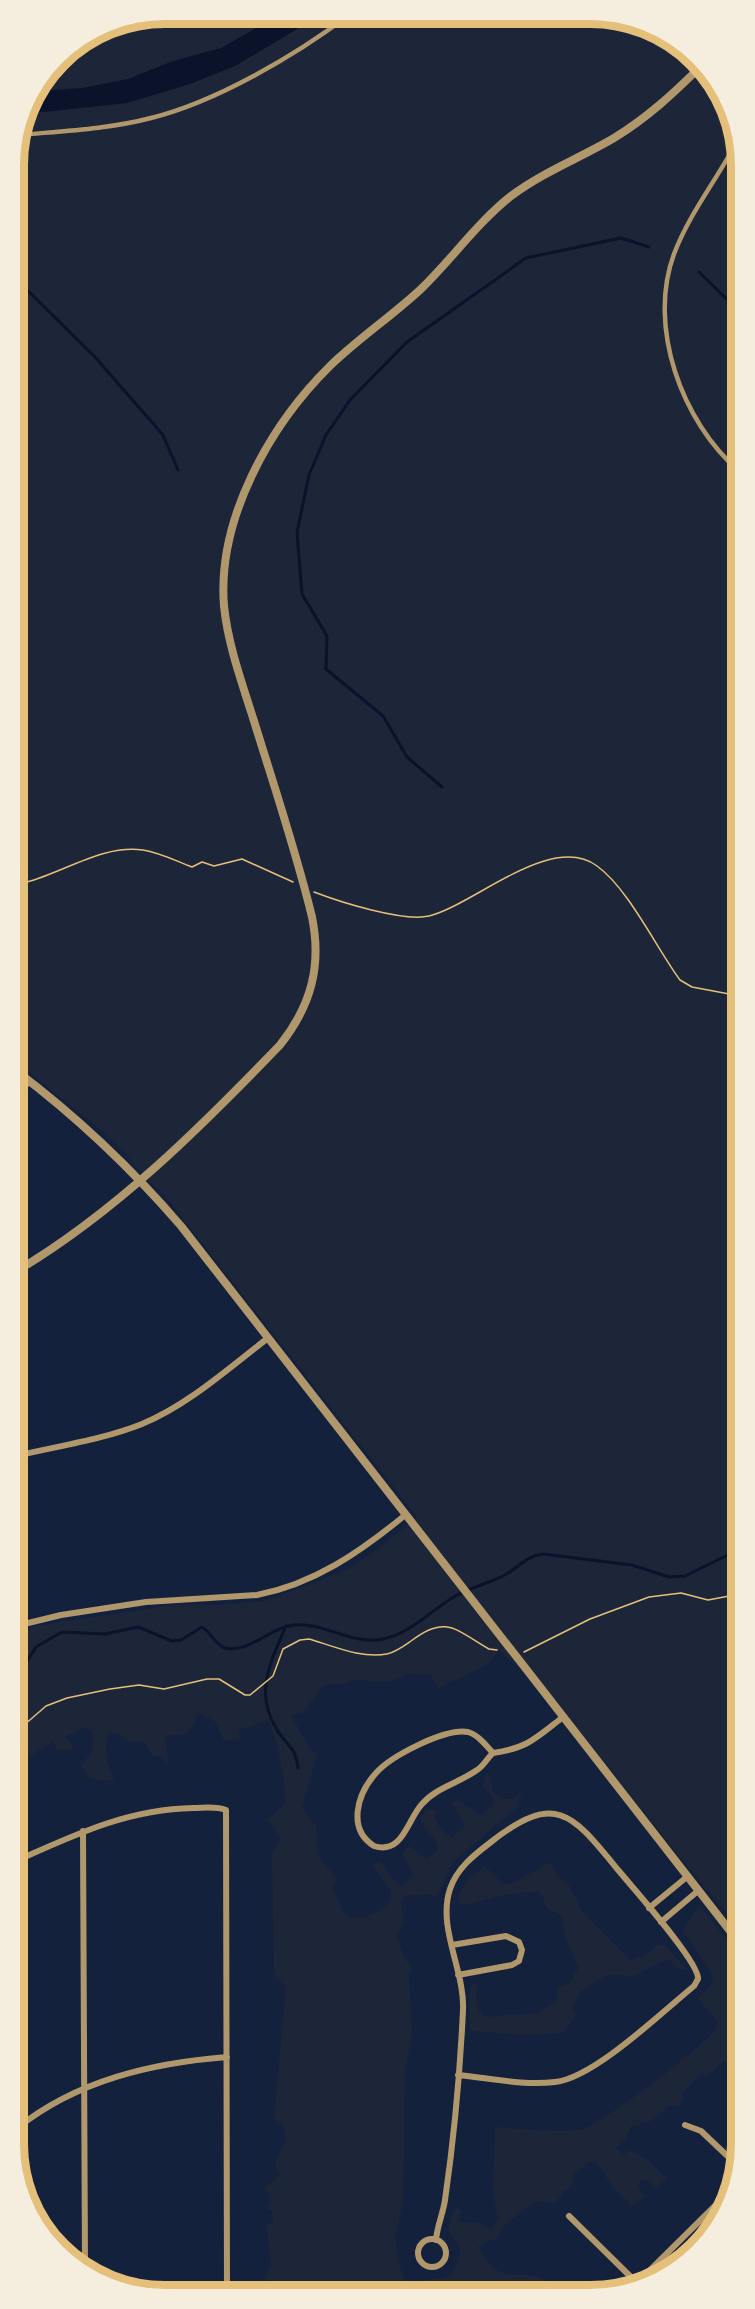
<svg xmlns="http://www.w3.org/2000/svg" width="755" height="2309" viewBox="0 0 755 2309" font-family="'Varela Round',sans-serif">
  <rect width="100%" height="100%" fill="#14213d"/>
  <path fill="#1d2539" d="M 165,14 L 620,16 L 697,58 L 739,135 L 741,1930 L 682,1860 L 555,1699 L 499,1651 L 487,1665 L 438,1688 L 431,1675 L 410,1674 L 388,1682 L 354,1680 L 345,1684 L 323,1685 L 304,1712 L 291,1715 L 309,1747 L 317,1754 L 302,1808 L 316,1826 L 318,1856 L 337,1879 L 332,1886 L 343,1912 L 348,1916 C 365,1920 378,1915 390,1901 L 391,1891 L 374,1868 L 374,1864 L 380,1861 L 395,1881 L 402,1886 L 413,1875 L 402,1853 L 409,1846 L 427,1859 L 438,1850 C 438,1835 421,1830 420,1817 L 429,1809 L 436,1810 C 433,1822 442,1831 452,1837 L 465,1826 L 451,1802 L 458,1800 L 481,1815 L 494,1805 L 494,1801 L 483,1786 L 486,1774 L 489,1774 L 493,1792 L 503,1799 L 512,1799 L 525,1792 L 519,1798 L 517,1807 L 453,1862 L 436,1898 L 429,1894 L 405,1896 L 401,1901 L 404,1923 L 397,1935 L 404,1958 L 412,1967 L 409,1975 L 412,2034 L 405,2071 L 403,2203 L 395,2237 L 398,2260 L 407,2289 C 427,2269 458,2294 460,2248 L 448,2231 L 453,2210 L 457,2208 L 461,2211 L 459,2219 L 461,2222 L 482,2223 L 484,2227 L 491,2229 L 498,2219 L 493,2192 L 495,2127 C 516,2128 569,2135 586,2128 C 609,2118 700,2049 715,2030 L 717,2022 L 698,1998 L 712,1984 L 713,1974 L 683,1931 L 698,1907 L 703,1909 L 741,1958 L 741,2042 L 733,2049 L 731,2059 L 721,2063 L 708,2076 L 699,2076 L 682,2093 L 683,2099 L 679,2106 L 668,2106 C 652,2122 654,2121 631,2126 L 626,2140 L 621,2141 L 616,2148 L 623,2155 L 629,2150 L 645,2158 L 667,2178 L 656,2188 L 648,2181 L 641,2180 L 638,2187 L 645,2197 L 629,2208 L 629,2201 C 612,2192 608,2176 595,2162 L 589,2162 L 575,2173 L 571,2187 L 563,2192 L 556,2203 L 535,2201 L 504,2226 L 497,2239 L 491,2240 L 478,2247 C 484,2255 490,2268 500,2272 C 516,2280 535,2268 549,2284 L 544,2293 L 275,2293 L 276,2284 L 265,2280 L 271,2264 L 266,2224 L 273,2223 L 272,2211 L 266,2208 L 271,2204 L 270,2194 L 264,2189 L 280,2175 L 275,2164 L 286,2140 L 283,2125 L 274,2119 L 286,1987 L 275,1977 L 274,1969 L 272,1853 L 281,1837 L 267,1820 L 285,1803 C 285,1773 279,1748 268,1720 L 238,1730 L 240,1739 L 224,1741 L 216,1722 L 198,1713 L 192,1728 L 185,1734 L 165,1736 L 168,1760 L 166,1763 L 161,1756 L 153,1756 L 144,1741 L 129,1742 L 118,1733 L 110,1733 C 101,1746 109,1766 114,1779 L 112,1781 L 90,1779 L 81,1766 C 90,1752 96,1752 92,1732 L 85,1727 L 65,1737 L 73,1744 L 71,1750 L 58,1751 L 53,1742 L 16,1764 L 16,1634 L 34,1626 L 182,1604 L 221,1605 L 266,1601 L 344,1571 L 370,1555 L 417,1517 L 169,1201 L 106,1134 L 15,1061 L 14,155 L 29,98 L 65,51 L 108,25 Z
    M 550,1862 L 557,1875 L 570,1887 L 583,1912 L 630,1960 L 647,1954 L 658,1944 L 666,1946 L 686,1969 L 679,1969 L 668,1959 L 632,1977 L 617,1974 L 604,1976 L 580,1992 L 572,2009 L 577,2015 L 563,2033 L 527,2035 L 469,2031 L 470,1985 L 477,1985 C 476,1998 474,2009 486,2017 L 537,2013 L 556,2001 L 558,1989 L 570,1982 L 578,1968 L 565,1935 L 561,1915 L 546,1908 L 543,1896 L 538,1891 L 503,1895 L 467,1905 L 459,1904 C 458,1885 471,1877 485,1866 L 502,1883 L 509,1885 Z
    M 700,2232 L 707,2239 L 704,2243 L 666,2275 L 653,2280 Z"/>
  <path fill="#0b132b" d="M 281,14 L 321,15 L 235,66 L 190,84 L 127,103 L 25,114 L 29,98 L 35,91 L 82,88 L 128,79 L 173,61 L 221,48 Z"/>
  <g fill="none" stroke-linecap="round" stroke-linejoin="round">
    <path stroke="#0b132b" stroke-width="3" d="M 699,272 L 739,311
      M 14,277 L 95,357 L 163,435 L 178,470
      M 442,787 L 407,757 L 383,716 L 326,669 L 327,636 L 302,594 L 297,532 L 309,475 L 326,435 L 350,400 L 407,342 L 526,258 L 621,238 L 649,247
      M 286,1626 C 271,1661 254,1692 276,1728 C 286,1746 296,1746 298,1768
      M 16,1671 L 23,1667 L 36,1647 L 62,1632 L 105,1634 L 138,1627 L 172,1641 L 181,1640 L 202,1627 C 211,1632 215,1645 225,1648 C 248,1654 271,1627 294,1625 C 324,1622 354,1646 383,1639 C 411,1633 430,1611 454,1597 C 471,1586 491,1584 508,1573 C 521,1565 527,1556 543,1554 L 632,1565 L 669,1577 L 685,1576 L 740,1549"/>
    <path stroke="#e5c07b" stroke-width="1.5" d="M 15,877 L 27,882 C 64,872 104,844 143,850 C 161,853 176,861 192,867 L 202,862 L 214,866 L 242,859 L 293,882
      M 314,892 C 340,902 403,922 429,916 C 474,905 551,832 597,866 C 628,888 657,949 680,980 L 692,987 L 740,996
      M 524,1652 L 590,1619 L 649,1597 L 681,1593 L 708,1600 L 740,1594
      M 16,1732 L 46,1706 L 67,1698 L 110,1689 L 139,1685 L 164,1689 L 207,1679 L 219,1679 L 245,1695 L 250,1695 L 273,1676 L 283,1649 L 300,1640 L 309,1639 C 333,1646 362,1659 387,1654 C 396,1652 404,1646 411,1641 C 446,1614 456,1630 489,1649 L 497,1650"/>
    <path stroke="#b1986c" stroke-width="4.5" d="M 19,135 C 63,131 109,129 151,118 C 216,102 296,55 349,15
      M 739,138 C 718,178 690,212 674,254 C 647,327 682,422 739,471"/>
    <path stroke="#b1986c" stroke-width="6" d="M 15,1096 L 30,1081
      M 16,1456 C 57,1446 102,1440 142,1424 C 188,1405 229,1368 268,1338
      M 16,1626 L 61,1615 L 146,1602 L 257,1595 C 314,1584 360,1552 404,1516
      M 493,1753 C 486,1745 478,1735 468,1732 C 445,1728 391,1756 376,1773 C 357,1794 347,1829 374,1846 C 403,1855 407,1820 422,1804 C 437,1787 459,1783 477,1770 C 484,1766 487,1758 493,1753 C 528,1748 536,1738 563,1717
      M 83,1831 L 85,2266
      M 16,1861 C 74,1835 128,1809 193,1808 C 204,1808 216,1806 226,1810 L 227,2293
      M 649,1908 L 688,1876
      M 661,1922 L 699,1890
      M 452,1945 L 506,1936 L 519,1942 L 522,1950 L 519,1961 L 512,1965 L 458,1975
      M 685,2125 L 701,2131 L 738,2166
      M 16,2129 C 77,2080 152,2063 227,2057
      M 569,2216 L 637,2283
      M418 2253a14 14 0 1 1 28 0a14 14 0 1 1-28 0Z
      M 436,2240 C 437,2226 443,2214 445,2200 C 454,2138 460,2073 463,2010 C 465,1971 437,1928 450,1889 C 457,1868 474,1855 491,1842 C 557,1790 573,1815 619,1871 C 633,1888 700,1963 698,1979 L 694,1986 C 662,2012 594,2078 555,2082 C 524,2086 489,2078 458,2075
      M 632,2288 L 734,2187"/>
    <path stroke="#b1986c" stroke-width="8" d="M 15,1070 C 76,1116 132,1169 181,1226 L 741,1945
      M 15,1272 C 115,1213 200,1128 280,1045 C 311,1006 322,966 312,917 C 296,851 274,786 254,721 C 242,683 228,645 224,606 C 217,519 270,425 330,366 C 359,338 392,316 421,289 C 452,259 477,223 511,196 C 543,172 580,158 614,138 C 647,118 674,93 701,66"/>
  </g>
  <path d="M0 0H755V2309H0ZM165 24H590A141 141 0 0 1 731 165V2144A141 141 0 0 1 590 2285H165A141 141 0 0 1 24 2144V165A141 141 0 0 1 165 24Z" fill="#f5edde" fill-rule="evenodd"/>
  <path fill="none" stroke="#e5c07b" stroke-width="8" d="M165 24H590A141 141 0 0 1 731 165V2144A141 141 0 0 1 590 2285H165A141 141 0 0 1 24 2144V165A141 141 0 0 1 165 24Z"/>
</svg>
